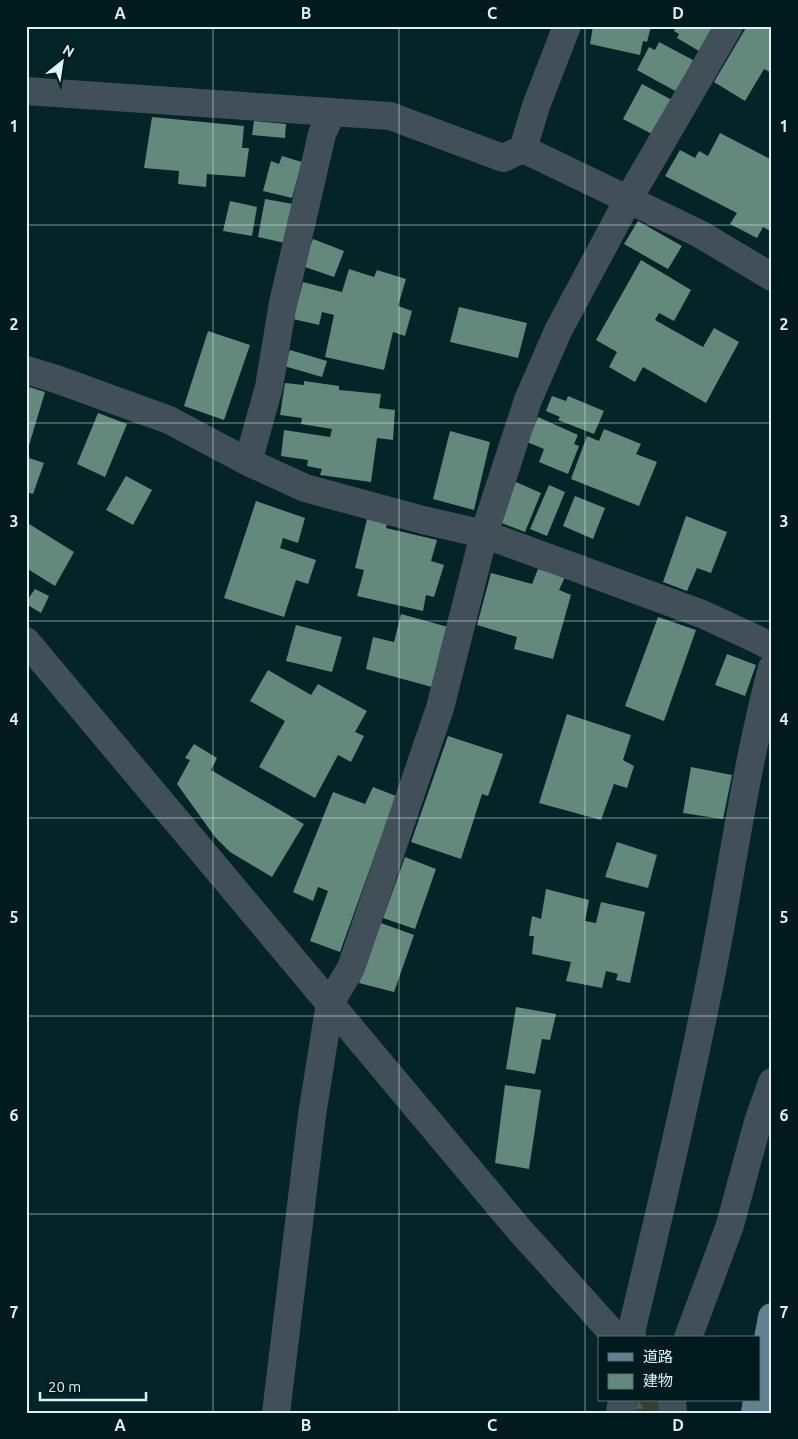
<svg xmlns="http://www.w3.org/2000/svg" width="798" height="1439" viewBox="0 0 798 1439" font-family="Ubuntu,'Noto Sans JP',sans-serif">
  <defs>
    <pattern id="forest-firs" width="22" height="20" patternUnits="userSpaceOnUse" patternTransform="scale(1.25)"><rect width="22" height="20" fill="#324132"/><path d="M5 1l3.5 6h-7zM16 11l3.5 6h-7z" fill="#4f5d50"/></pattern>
  </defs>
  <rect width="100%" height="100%" fill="#042427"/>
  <path fill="url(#forest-firs)" d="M 632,1400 L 661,1400 L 665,1413 L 630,1413 Z"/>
  <path fill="#63897d" d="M 593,26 L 651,26 L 647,42 L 643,41 L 640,55 L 590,44 Z
    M 676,26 L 713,26 L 699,51 L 677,38 L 679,34 L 674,31 Z
    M 747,26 L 772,26 L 772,73 L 764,69 L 745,101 L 714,82 Z
    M 659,42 L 693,60 L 677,92 L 637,70 L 649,47 L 655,50 Z
    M 642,84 L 672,100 L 652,134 L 623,119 Z
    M 152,117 L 244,126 L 242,148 L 249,148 L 245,177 L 207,174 L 206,187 L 178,184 L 179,171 L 144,168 Z
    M 254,121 L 286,124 L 285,138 L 252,135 Z
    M 720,133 L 772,160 L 772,232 L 763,227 L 757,238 L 730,224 L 737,213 L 665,176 L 680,150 L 695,158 L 699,151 L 708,156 Z
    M 282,156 L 302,162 L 292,198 L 263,191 L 271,161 L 279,164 Z
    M 265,199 L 293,204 L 285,243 L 258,237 Z
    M 230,201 L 257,207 L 252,236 L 223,231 Z
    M 638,221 L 682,246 L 668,269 L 624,244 Z
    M 313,239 L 344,251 L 334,277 L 302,266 Z
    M 641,260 L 691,290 L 674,321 L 659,313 L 655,320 L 703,347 L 714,328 L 739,342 L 706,403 L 643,367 L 635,382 L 609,367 L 617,352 L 596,340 Z
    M 349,269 L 374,277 L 377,270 L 406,279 L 398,306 L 412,311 L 405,336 L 393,332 L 384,370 L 325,357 L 334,315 L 322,312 L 319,325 L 293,319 L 303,282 L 342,292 Z
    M 459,307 L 527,323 L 518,358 L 450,342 Z
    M 208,331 L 250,345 L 224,420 L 184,406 Z
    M 290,350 L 327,361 L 322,377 L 284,366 Z
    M 304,381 L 339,386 L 339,390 L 381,394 L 379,408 L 395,410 L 393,440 L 377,438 L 371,482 L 320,475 L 322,469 L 307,466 L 308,460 L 281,456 L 284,430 L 330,437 L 332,429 L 301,424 L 302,418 L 280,415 L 285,383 L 304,385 Z
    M 26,386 L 45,392 L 27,452 L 26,451 Z
    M 552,396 L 566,401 L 568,396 L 604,411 L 594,434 L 558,420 L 560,417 L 546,411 Z
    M 98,413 L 127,424 L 105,477 L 77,464 Z
    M 538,417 L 578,435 L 574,444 L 579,446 L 568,474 L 539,462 L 544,449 L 527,442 Z
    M 604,429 L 641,444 L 636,454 L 657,462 L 639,506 L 571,479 L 587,436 L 599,441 Z
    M 450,431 L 490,442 L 474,510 L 433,499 Z
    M 26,457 L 44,463 L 33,494 L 26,492 Z
    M 126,476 L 152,490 L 133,525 L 106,510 Z
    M 516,482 L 541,493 L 525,532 L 499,522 Z
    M 549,485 L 565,492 L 547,536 L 530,529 Z
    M 575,496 L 605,508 L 593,539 L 563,526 Z
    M 256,501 L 305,518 L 298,543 L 283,538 L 280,548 L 316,560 L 308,584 L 296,580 L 284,617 L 224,598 Z
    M 686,516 L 727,532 L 711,573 L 697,568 L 687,591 L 663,582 Z
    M 367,519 L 387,524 L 386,528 L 437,540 L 431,561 L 444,565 L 434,597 L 426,595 L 423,611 L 357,596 L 364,570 L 355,568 Z
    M 26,522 L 74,552 L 55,586 L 26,568 Z
    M 538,569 L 565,577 L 559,590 L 571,595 L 553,659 L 514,649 L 517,637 L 477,625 L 491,573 L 532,584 Z
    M 35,589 L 49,596 L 41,613 L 26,604 L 26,602 Z
    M 401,614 L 448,627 L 432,687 L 366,669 L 373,637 L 394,642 Z
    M 658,617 L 696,630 L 664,721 L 625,706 Z
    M 296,625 L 342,637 L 332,672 L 286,661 Z
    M 727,654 L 756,665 L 745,696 L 715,685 Z
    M 268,670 L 311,695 L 318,684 L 367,711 L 355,732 L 364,736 L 351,762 L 338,755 L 315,798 L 259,767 L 285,721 L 250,701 Z
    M 567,714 L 631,735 L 623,760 L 634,766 L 627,788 L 614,784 L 601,820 L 539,803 Z
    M 448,736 L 503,754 L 488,796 L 482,794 L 461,859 L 411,842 Z
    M 194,744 L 217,758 L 211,770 L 304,824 L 272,877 L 230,852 L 215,837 L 177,784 L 190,760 L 185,758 Z
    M 691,767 L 732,775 L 723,819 L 683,813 Z
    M 373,787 L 396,796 L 340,952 L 310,941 L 328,891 L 318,887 L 313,901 L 293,892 L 333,792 L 365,804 Z
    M 617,842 L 657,855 L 648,888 L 605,877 Z
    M 405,857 L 436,869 L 415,929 L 383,918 Z
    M 546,889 L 589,900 L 585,921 L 596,923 L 601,902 L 645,912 L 630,983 L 616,980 L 618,974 L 606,971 L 602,988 L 566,981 L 571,962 L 532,954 L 534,936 L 529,936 L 532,916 L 541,919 Z
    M 381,923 L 414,935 L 394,992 L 359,983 Z
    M 516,1007 L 556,1014 L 550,1040 L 542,1039 L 535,1074 L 506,1069 Z
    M 505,1085 L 541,1090 L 529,1169 L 495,1163 Z"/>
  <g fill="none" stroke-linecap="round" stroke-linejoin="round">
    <path stroke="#415058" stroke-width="28" d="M 26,91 L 390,116 L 503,158 L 523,149 L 700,234 L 772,277
      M 523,149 L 536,106 L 567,26
      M 26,370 L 56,379 L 169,420 L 248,462 L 305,488 L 423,520 L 484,534 L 702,614 L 754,638 L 772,647
      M 248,462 L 269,387 L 283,303 L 322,134 L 332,112
      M 26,641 L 517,1227 L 617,1338
      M 631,1338 L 633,1324 C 663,1200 692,1076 716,951 C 734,857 747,761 772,668
      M 688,1338 L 730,1225 L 758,1122 L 772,1082
      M 672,1400 L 673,1413
      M 276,1413 L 312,1115 L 330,1003 L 351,968 L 440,708 L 484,534 L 528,400 L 558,331 L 628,200 L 729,26
      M 620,1413 L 622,1400"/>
    <path stroke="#618090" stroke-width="28" d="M 759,1387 L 772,1317
      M 755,1413 L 757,1400"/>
  </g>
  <path fill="none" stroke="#dcf3f4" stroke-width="1" stroke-opacity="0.55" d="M 213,26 L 213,1413M 399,26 L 399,1413M 585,26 L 585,1413M 26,225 L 772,225M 26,423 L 772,423M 26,621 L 772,621M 26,818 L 772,818M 26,1016 L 772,1016M 26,1214 L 772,1214"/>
  <rect width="798" height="1439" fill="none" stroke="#001b1d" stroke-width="55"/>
  <rect x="598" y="1336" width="162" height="65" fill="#001b1d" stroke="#587173"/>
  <rect x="608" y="1353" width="25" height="8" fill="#618090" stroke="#587173"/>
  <text x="643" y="1362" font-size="15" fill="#dcf3f4">道路</text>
  <rect x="608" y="1374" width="25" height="15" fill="#63897d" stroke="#587173"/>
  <text x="643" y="1386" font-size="15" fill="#dcf3f4">建物</text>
  <g transform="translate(62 62) rotate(30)" stroke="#001b1d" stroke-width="4" paint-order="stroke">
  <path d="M0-4L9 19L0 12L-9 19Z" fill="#dcf3f4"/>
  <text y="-8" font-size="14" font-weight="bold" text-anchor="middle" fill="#dcf3f4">N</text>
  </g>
  <path d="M40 1392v8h106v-8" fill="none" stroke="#dcf3f4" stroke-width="2.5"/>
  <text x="48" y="1392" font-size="15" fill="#dcf3f4" stroke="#001b1d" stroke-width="4" paint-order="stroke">20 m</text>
  <rect x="28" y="28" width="742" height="1384" fill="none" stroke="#dcf3f4" stroke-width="2"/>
  <g font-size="16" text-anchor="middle" font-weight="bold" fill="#dcf3f4">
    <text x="120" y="19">A</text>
    <text x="306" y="19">B</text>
    <text x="492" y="19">C</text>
    <text x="678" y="19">D</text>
    <text x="14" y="132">1</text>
    <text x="784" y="132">1</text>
    <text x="14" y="330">2</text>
    <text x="784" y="330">2</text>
    <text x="14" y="527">3</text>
    <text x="784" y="527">3</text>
    <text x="14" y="725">4</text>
    <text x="784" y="725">4</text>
    <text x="14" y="923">5</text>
    <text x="784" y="923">5</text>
    <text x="14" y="1121">6</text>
    <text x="784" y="1121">6</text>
    <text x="14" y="1318">7</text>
    <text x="784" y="1318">7</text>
    <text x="120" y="1431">A</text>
    <text x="306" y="1431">B</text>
    <text x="492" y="1431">C</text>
    <text x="678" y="1431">D</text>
  </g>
</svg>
